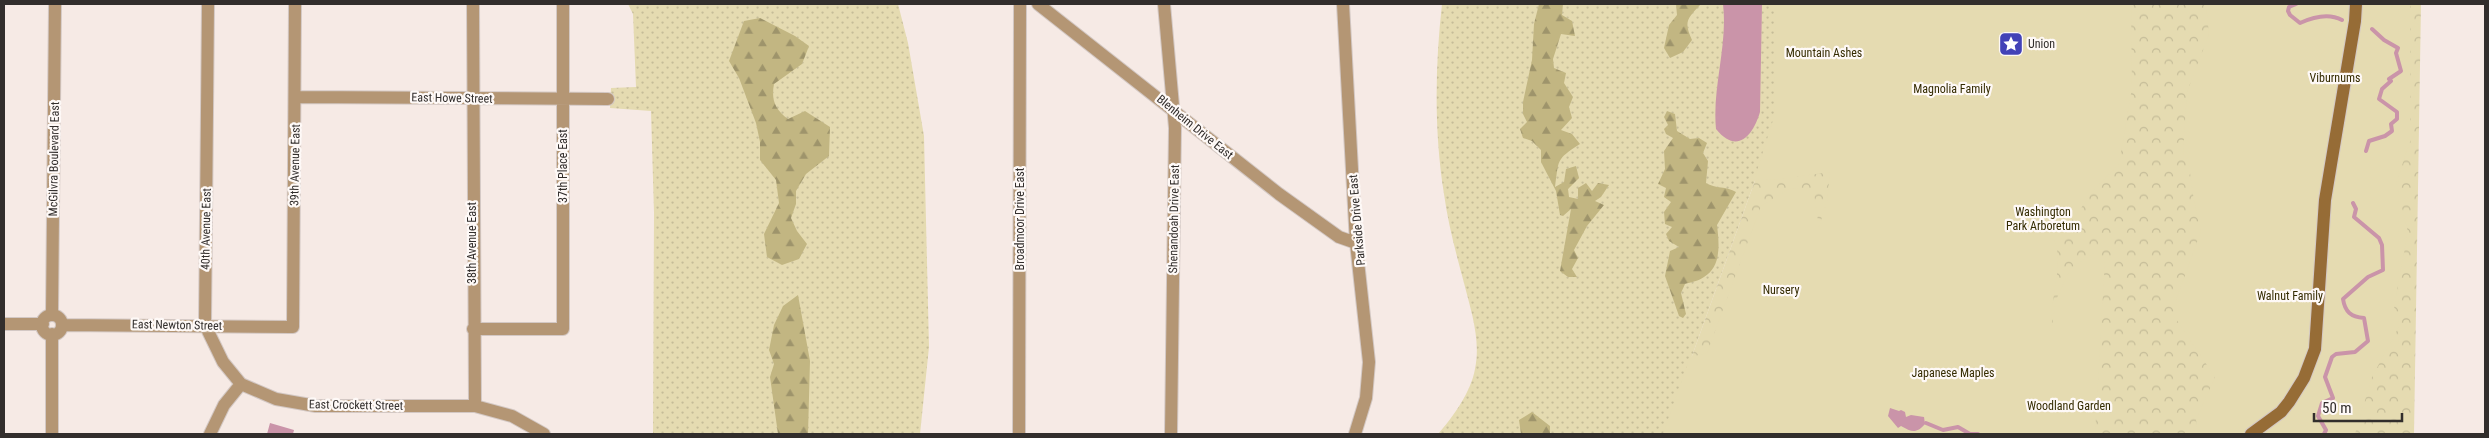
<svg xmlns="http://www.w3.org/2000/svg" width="2489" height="438" viewBox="0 0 2489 438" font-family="'Roboto Condensed',sans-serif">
  <defs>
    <pattern id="grass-dots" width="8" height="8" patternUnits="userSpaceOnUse" patternTransform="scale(1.25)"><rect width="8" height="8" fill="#e5dbb1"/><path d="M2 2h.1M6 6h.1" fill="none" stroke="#c5bc98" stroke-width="1.8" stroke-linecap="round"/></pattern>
    <pattern id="forest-firs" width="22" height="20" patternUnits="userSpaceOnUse" patternTransform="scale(1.25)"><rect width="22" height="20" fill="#c2b682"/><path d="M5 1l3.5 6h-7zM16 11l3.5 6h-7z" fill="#9e946b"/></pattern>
    <pattern id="park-crowns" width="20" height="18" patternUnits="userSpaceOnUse" patternTransform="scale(1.25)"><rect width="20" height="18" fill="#e5dbb1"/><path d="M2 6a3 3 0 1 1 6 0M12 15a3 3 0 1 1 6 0" fill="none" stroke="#c5bc98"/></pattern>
  </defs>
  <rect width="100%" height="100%" fill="#f6eae5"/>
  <path fill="url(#grass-dots)" d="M 628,4 L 898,4 L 908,43 L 924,136 L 929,347 L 920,434 L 653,434 L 654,213 L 651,111 L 610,108 L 611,88 L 636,87 L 633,14 Z
    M 1442,4 L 1776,4 L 1776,122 L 1664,434 L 1438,434 C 1453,417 1471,392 1475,369 C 1481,340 1471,311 1464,283 C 1456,253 1448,224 1444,194 C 1434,132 1435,66 1442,4 Z"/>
  <path fill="url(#forest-firs)" d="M 1539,4 L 1563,4 L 1562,15 L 1572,21 L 1575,36 L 1561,34 L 1553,59 L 1554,68 L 1566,73 L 1564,83 L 1573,97 L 1569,107 L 1572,118 L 1561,130 L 1572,134 L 1580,144 C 1555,160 1559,160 1555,187 L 1564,182 L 1566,169 L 1576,166 L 1579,178 L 1568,189 L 1569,197 L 1578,199 L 1578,188 L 1586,183 L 1592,191 L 1598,183 L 1609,185 L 1601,197 L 1595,201 L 1604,205 L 1587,226 L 1574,250 L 1578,258 L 1572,269 L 1577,277 L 1568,277 L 1560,271 L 1571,209 L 1563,216 L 1560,215 L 1556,191 L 1541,162 L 1541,150 L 1532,141 L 1523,138 L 1520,129 L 1527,122 L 1523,114 L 1523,102 L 1532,60 L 1534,24 Z
    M 1676,4 L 1701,4 C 1688,18 1683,21 1692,40 L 1683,52 L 1670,58 L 1664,48 L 1669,25 L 1677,15 Z
    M 760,18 L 795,36 L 809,46 L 802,64 L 774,84 C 771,100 775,109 788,119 L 805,111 L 830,127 L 829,156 L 806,174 L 796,191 L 796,204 L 791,218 L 797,231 L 807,244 L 799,259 L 782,265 L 767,257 L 764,234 L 779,203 L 776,180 L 760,160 L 760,142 L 756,123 L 739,78 L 729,61 L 744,21 Z
    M 1667,111 L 1675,114 L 1677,131 L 1690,139 L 1699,138 L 1707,143 L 1703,153 L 1708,161 L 1706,183 C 1715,189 1727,186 1736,192 L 1717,225 C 1719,243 1722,266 1704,277 C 1699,281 1691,282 1685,284 L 1681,293 L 1686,314 L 1683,318 L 1679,316 L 1665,276 L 1670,251 L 1679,247 L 1669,241 L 1666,234 L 1672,227 L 1665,224 L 1664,212 L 1671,202 L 1664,197 L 1666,188 L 1658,184 L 1665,169 L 1664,151 L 1673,138 L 1666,134 L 1664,129 L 1668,125 L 1664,117 Z
    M 798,295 L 810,361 L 808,434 L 778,434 L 770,377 L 774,364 L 769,350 L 774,325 L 783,306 Z
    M 1532,412 L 1550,426 L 1550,434 L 1521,434 L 1519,420 Z"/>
  <path fill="url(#park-crowns)" d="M 1776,4 L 2421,4 L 2414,434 L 1664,434 L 1776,122 Z"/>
  <path fill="#e5dbb1" d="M 1776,4 L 2131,4 L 2132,88 L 2119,164 L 2094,190 L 2068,226 L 2054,239 C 2065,266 2049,298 2052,326 L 2056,300 L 2070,269 L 2097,251 L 2105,259 L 2095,434 L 1663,434 L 1690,357 L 1707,353 L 1761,206 L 1789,189 L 1813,188 L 1819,227 L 1827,201 L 1830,172 L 1782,179 L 1754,180 L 1774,117 Z
    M 2206,4 L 2410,4 L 2410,142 L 2396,183 L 2408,232 L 2394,307 L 2402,321 L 2372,377 L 2355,434 L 2198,434 L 2196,420 L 2215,377 L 2176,319 L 2176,300 L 2201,231 L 2194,201 L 2188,159 L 2183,153 L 2187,92 L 2209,34 Z"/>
  <path fill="#ca94a9" d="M 1723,4 L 1762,4 L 1760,112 C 1753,136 1737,155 1716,129 C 1712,87 1728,45 1723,4 Z
    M 1890,408 L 1899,411 L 1901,410 L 1905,412 L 1906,417 L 1911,415 L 1924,417 L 1925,424 C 1916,434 1912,432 1901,426 L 1898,428 L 1888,416 Z
    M 270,423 L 294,430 L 293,434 L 267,434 Z"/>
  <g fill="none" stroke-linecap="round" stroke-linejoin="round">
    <path stroke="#ca94a9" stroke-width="4" d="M 2296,4 L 2289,7 L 2288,11 L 2290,15 L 2300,23 C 2313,17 2329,13 2342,20
      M 2366,151 L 2369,141 L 2385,136 L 2392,131 L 2391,124 L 2397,119 L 2397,112 L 2379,99 L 2382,89 L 2391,81 L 2389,79 L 2401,71 L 2396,53 L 2398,48 L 2384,40 L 2372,29
      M 1926,423 L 1943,430 L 1958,427 L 1970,434 L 1978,434
      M 2324,434 L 2326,430 L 2318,416 L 2322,403 L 2333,398 L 2325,377 L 2332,357 L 2336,354 L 2355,352 L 2368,341 L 2364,318 C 2351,317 2345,312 2343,299 L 2368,277 L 2383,270 L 2382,245 L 2379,238 L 2354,217 L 2356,209 L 2353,203"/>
    <defs>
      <path id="minor" d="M 208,4 L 205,325 L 223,362 L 241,384 L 276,399 L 316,406 L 475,406
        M 473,4 L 475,406 L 512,416 L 544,434
        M 1038,4 L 1279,194 L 1339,237 L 1356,243
        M 1164,4 L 1175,128 L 1171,434
        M 1343,4 L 1356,243 L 1369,362 L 1366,398 L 1355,434
        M 296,97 L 608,99
        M 52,315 L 55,4
        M42 325a10 10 0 1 1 20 0a10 10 0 1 1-20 0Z
        M 4,324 L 43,324
        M 62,325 L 293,327 L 295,4
        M 473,329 L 563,329 L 563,4
        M 52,434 L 52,334
        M 210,434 L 224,405 L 241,384
        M 1019,434 L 1020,4"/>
      <path id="secondary" d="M 2251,434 L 2281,412 L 2289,402 L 2304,378 L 2315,349 L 2325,200 L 2355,21 L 2356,4"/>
    </defs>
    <use href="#minor" stroke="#d3c8c4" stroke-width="14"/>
    <use href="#secondary" stroke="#d3c8c4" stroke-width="14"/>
    <use href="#minor" stroke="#b49674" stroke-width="12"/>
    <use href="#secondary" stroke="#966c36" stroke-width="12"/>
  </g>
  <defs>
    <symbol id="sight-square" viewBox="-11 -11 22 22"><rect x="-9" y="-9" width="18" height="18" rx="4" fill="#4242b7" stroke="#fef9f7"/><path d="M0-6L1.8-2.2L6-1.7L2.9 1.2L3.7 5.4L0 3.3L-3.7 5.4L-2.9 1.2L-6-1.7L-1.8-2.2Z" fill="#fff"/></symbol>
  </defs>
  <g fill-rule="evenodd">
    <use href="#sight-square" x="1997" y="30" width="28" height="28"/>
  </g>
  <g text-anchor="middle" stroke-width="4.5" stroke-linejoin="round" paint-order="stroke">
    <g font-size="12" fill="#322e2c" stroke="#fef9f7" text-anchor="start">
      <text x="2028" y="48">Union</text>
    </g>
    <g font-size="12" fill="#342b00" stroke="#fef9f7">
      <text x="1824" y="57">Mountain Ashes</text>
      <text x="2335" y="82">Viburnums</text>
      <text x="1952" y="93">Magnolia Family</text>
      <text x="2043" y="216">Washington<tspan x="2043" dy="14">Park Arboretum</tspan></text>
      <text x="1781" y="294">Nursery</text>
      <text x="2290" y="300">Walnut Family</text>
      <text x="1953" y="377">Japanese Maples</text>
      <text x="2069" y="410">Woodland Garden</text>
    </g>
    <g font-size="12" fill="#322e2c" stroke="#fef9f7">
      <text transform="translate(452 98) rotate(1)" y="4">East Howe Street</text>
      <text transform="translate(1195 127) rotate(39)" y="4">Blenheim Drive East</text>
      <text transform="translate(54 159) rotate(-89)" y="4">McGilvra Boulevard East</text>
      <text transform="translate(295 165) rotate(-89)" y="4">39th Avenue East</text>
      <text transform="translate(563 166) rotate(-90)" y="4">37th Place East</text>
      <text transform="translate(1020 219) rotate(-90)" y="4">Broadmoor Drive East</text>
      <text transform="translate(1174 219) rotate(-89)" y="4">Shenandoah Drive East</text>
      <text transform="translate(1357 220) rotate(-95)" y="4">Parkside Drive East</text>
      <text transform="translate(206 229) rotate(-89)" y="4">40th Avenue East</text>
      <text transform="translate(472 243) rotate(-90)" y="4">38th Avenue East</text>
      <text transform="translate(177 325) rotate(1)" y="4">East Newton Street</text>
      <text transform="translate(356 405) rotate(1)" y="4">East Crockett Street</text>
    </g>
  </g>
  <rect width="2489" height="438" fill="none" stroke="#322e2c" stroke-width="10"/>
  <path d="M2314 413v8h88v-8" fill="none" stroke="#322e2c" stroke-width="2.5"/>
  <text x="2322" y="413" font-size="15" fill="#322e2c" stroke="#fef9f7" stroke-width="4" paint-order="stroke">50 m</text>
</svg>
